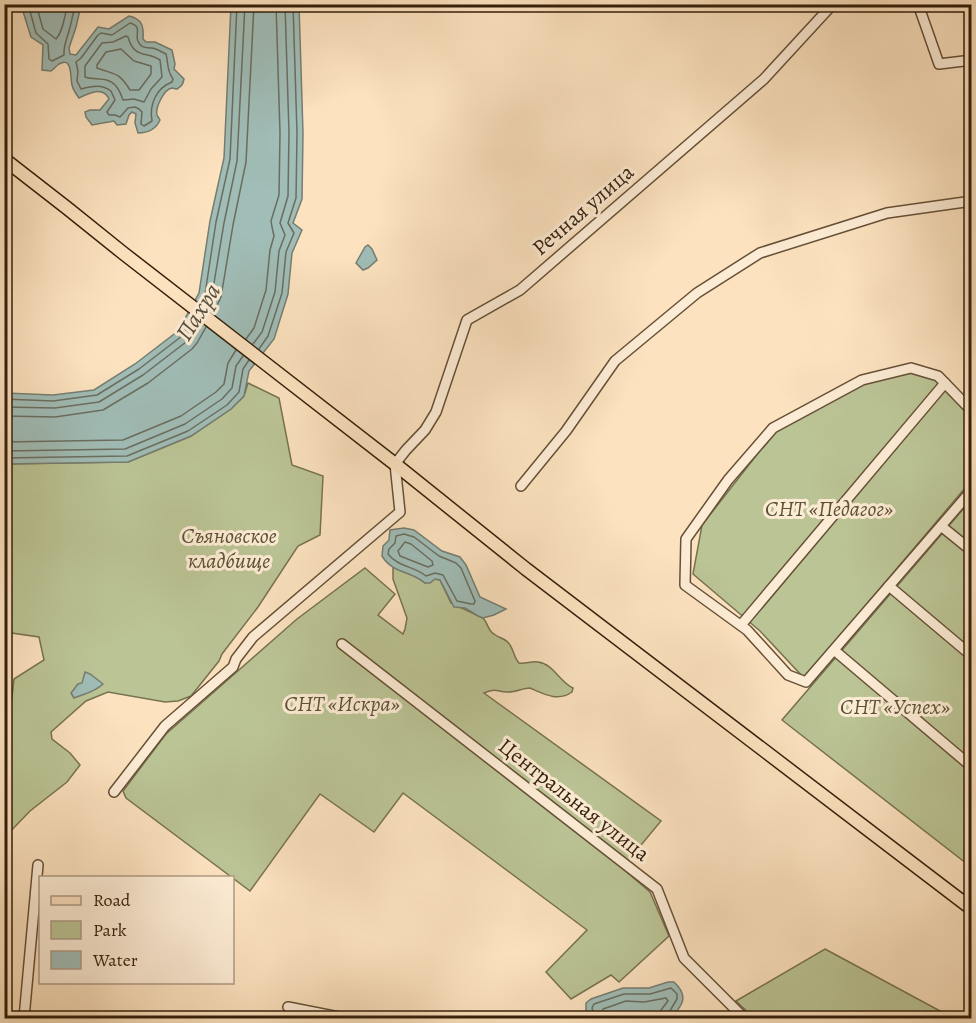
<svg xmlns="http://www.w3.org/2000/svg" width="976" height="1023" font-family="Alegreya,serif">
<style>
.green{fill:#bbc495;stroke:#787250;stroke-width:1.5}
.water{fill:#a0bdb7;stroke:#757e72;stroke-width:1.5}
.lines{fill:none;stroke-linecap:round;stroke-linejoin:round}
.shore{stroke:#6a6e60;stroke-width:1.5}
.minor-casing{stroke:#665037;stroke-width:12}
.major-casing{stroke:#341f0a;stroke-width:15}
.minor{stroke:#fdecd5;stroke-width:9}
.major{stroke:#fce2bf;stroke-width:12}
.labels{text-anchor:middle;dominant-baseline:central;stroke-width:6;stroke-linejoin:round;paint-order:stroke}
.street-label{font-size:22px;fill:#341f0a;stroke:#fdecd5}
.park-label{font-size:22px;font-style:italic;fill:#5c5134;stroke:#fdecd5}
.water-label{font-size:24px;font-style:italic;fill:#544e3e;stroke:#fdecd5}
</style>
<rect width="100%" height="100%" fill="#fce2bf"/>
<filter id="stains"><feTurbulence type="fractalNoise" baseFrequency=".00333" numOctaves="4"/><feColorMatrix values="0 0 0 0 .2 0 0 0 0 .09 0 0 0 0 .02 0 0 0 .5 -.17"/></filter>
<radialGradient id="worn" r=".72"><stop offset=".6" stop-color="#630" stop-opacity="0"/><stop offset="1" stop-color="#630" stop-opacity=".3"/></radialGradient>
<g class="green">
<path d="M909 371 936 380 971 416V481L804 678 760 631 693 574 702 525 776 430 861 384Z"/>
<path d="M248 383 279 398 292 465 323 476 320 535 298 546 258 607 222 654 219 661 191 696 178 701 165 702 108 692 86 701 51 732 52 739 70 753 80 765 67 782 30 811 5 837V724L10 715 14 679 44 660 39 637 5 632V464L128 462 191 436 231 409 244 396Z"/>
<path d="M971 500V867L782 720Z"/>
<path d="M393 567 417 577 425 583 435 579 440 580 451 603 483 618C488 623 488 631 494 634 500 639 506 638 510 645 514 651 514 658 519 663 525 664 532 661 538 662 554 664 559 682 573 688L572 692C558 702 544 694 530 688 523 688 516 692 509 692 497 693 499 687 484 693L661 821 622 868 650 892 669 936 619 982 611 975 571 999 546 972 587 930 403 793 374 832 320 794 250 891 126 798 123 791 166 734 297 619 365 568 395 594 378 615 403 634 405 629 407 618 393 579Z"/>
<path d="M825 949 953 1018H754L736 1001Z"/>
</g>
<g class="water">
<path d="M21 5H103L96 11 86 8 80 10 76 27 69 48 70 54 76 55 98 27 109 29 129 16C142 19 144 26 143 39L146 42H155L172 50 175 64 174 69 184 79C183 84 182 86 177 89 175 89 174 88 172 88 164 89 155 108 157 115 158 117 159 118 160 120 156 129 148 133 138 133L135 123 136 114 132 112 129 115 126 124 117 125 114 121 92 125 86 117 85 112 90 110H100L109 99C103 86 89 93 79 98 76 94 73 90 72 85 70 78 73 56 59 64 56 66 54 69 51 71L42 70 43 45 31 37Z"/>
<path d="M231 5H299L303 133 302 199 293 223 302 230 292 253 288 294 274 339 249 371 244 396 231 409 191 436 128 462 5 464V393L53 395 94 390 135 364 178 331 199 293 210 221 224 158Z"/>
<path d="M368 245 372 249 377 260 368 268 363 270 356 263 365 247Z"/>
<path d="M404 528 414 530 442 551 460 557 466 565 480 597 506 609 494 615 483 618 478 616 465 608 454 607 440 580 435 579 430 583H425C410 570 393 574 382 556L383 546 389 540 390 530Z"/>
<path d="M85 672 90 674 103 684C95 692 84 694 74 698L71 693 78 684 82 683Z"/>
<path d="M668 982H674C689 996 683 1005 671 1018H591L586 1010V1003L591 999 623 988H649Z"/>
</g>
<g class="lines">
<g class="shore">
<path d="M28 4 36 33 48 44 49 59 52 61 64 55C63 45 68 37 70 27 73 18 72 11 78 4"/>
<path d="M36 4 43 29 56 39C64 30 64 16 68 4"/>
<path d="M130 23C144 27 133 35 139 43 143 49 146 47 152 48 157 49 162 52 166 54 169 65 166 69 173 79L172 82C156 88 149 105 152 121L144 126 141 124 142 112 139 109 135 107 128 108 120 117 115 115H109L107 112 115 100 111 91C102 84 92 86 81 89L77 81 78 71 76 62 81 58 98 35 101 33 112 35Z"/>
<path d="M126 36 128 37C134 59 146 51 160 60L162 77 151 89 144 102 134 99 123 100C119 88 114 79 99 79 93 78 90 79 85 77V66L102 43 113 42Z"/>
<path d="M121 49 134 61 151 66V74L139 90H130C118 71 115 75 97 68V65L106 52Z"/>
<path d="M200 303 205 294 216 222 230 159 237 4"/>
<path d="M206 308 212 295 224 223 237 161 245 4"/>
<path d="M213 314 221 297 233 225 246 162 254 4"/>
<path d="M246 339 254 328 266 290 270 250 274 236 272 227 271 221 279 195 280 133 276 4"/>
<path d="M253 344 262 332 275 292 279 251 285 235 280 223 288 196 289 133 285 4"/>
<path d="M259 349 268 336 282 293 286 252 294 233 288 223 296 198 297 133 293 4"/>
<path d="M4 399 53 401 97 395 139 369 182 336 193 317"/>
<path d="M4 407 55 408 99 402 143 375 186 342 199 321"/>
<path d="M4 416 55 417 103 410 148 383 192 349 197 343 206 327"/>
<path d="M4 442 123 440 181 416 216 392 224 384 228 363 236 350"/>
<path d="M4 451 125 449 185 424 222 399 232 388 236 366 243 356"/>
<path d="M4 458 127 456 188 431 227 405 239 392 243 369 249 360"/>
<path d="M404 534 414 537 439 556 456 563 461 568 475 601 474 604H471L457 601 443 575 435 573 426 576C414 566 398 567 388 554L389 549 395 543 396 536Z"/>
<path d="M405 542 411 544 432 561 433 565 428 567 400 556 398 551Z"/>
<path d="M595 1018 592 1008 594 1004 624 994H650L671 988 677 994V999L668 1014 667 1018"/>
<path d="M603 1018 602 1012 603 1009 626 1001 644 1002 666 998 668 1001 661 1010 660 1018"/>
</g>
<defs>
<g id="minor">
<path d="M918 4 939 64 972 60"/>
<path d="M972 411 938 376 911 368 862 380 773 428 728 480 686 539 685 585 747 630 788 675 806 682 972 490"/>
<path d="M521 486 566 431 615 361 697 293 760 253 887 213 972 201"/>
<path d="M941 526 972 551"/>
<path d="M889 586 972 656"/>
<path d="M741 625 945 383"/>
<path d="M342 644 657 889 684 958 744 1018"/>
<path d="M834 650 972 767"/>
<path d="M114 792 165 726 233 667 236 659 253 637 400 512 395 464 406 450 425 430 436 412 467 320 520 290 764 79 833 4"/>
<path d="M288 1007 344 1018"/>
<path d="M24 1018 38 865"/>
</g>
<path id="major" d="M4 159 67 208 123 253 395 464 526 569 972 909"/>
</defs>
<use href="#minor" class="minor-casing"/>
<use href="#major" class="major-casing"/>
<use href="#minor" class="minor"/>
<use href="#major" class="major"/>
</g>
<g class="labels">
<g class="street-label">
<text transform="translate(583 210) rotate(-41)">Речная улица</text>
<text transform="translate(574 800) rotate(38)">Центральная улица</text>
</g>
<g class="park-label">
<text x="829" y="509">СНТ «Педагог»</text>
<text x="229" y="536">Съяновское<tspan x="229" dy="25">кладбище</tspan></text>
<text x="342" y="704">СНТ «Искра»</text>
<text x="895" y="707">СНТ «Успех»</text>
</g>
<g class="water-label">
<text transform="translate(198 312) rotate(-58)">Пахра</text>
</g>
</g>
<rect width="976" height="1023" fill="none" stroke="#fce2bf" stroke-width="24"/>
<rect x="6" y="6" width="964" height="1011" fill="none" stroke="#341f0a" stroke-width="3"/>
<rect x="12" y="12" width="952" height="999" fill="none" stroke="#341f0a" stroke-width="1.5"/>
<rect x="39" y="876" width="195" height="108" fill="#fdecd5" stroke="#ad9a84" stroke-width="1.5"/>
<rect x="51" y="896" width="30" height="9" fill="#fce2bf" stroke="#ad9a84" stroke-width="1.5"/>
<text x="93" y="906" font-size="18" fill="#341f0a">Road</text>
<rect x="51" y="921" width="30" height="18" fill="#bbc495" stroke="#ad9a84" stroke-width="1.5"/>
<text x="93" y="936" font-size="18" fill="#341f0a">Park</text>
<rect x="51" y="951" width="30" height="18" fill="#a0bdb7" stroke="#ad9a84" stroke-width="1.5"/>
<text x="93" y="966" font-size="18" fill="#341f0a">Water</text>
<rect width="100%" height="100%" filter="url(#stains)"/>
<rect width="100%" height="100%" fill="url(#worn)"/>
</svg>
